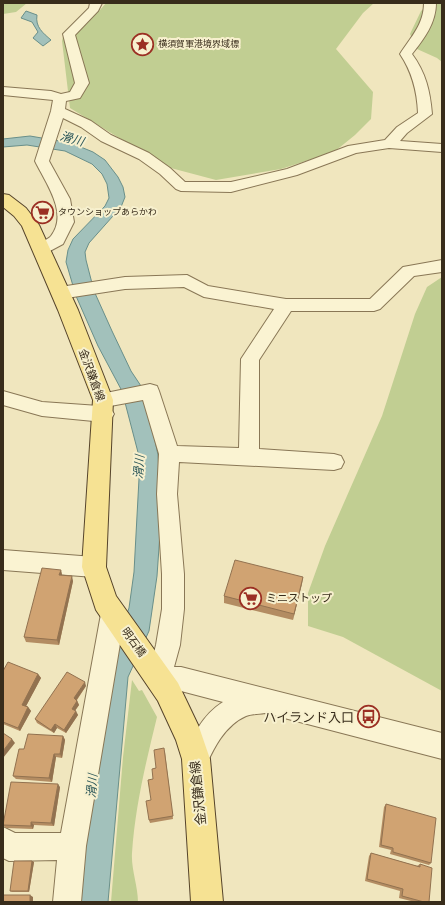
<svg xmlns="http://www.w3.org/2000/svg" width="445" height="905" font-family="'Times New Roman','Noto Sans JP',serif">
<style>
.green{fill:#c1ce92}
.water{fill:#a2c1bb;stroke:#698f8a}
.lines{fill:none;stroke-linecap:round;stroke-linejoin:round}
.minor-casing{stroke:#897756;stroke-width:2}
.major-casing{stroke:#56442b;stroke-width:2}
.minor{fill:#faf3d2;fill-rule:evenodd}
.major{fill:#f6e293;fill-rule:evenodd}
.wall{fill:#b38c62}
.shaded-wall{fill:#927250}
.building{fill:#d0a372;stroke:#927250}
.labels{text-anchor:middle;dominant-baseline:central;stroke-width:4;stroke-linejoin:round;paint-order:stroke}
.far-poi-label{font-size:9px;fill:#382c1b;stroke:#f7f0ce;text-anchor:start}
.street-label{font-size:11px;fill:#382c1b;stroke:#f7f0ce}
.poi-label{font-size:11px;fill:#382c1b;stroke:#f7f0ce;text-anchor:start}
.water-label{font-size:12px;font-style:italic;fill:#2a5658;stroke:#f7f0ce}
.near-poi-label{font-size:13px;fill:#382c1b;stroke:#f7f0ce;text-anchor:end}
.near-street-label{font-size:13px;fill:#382c1b;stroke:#f7f0ce}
</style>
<rect width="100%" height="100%" fill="#f0e6be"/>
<g class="green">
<path d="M3 3H27L16 12 3 14Z"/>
<path d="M106 3H374L363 13 336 49 373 92 371 119 355 135 334 152 281 169 216 180 167 167 70 108 62 41 64 32 100 10Z"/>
<path d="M432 3H442V62L437 58 417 49 410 34 421 11Z"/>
<path d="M442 277V691L343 637 308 626V593L325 546 382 416 415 314 427 287Z"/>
<path d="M132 680 139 691 142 690 157 717C146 762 135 807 132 853 131 869 138 886 138 902H111L123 757Z"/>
</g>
<g class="water">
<path d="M26 11 37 15C35 27 43 33 51 40L43 46 33 38 38 32 32 22 21 18Z"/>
<path d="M30 136 71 143 93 152 105 160 118 177 123 187 125 197 121 207 89 243 85 252 86 260 94 291 112 331 131 371 143 389 146 398 158 455 160 487V533L157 576 149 631 128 677 108 902H79L104 692 112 654 129 608 134 572 140 460 122 391 98 346 76 296 66 262 68 250 73 239 105 206 109 198 107 184 102 174 92 164 65 151 27 145 3 147V139Z"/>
</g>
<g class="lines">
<defs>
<g id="minor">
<path d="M90 3H102L98 11 75 35 89 83 80 98 66 101 65 109 91 121 111 135 149 153 170 168 185 182H231L287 169 348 146 385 140 397 127 418 113C417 90 412 72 400 54 411 37 424 24 424 3H436C436 23 424 39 412 54 426 73 430 91 432 114L407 133 400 141 442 144V152L389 148 356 153 297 175 231 192 181 191 176 189 160 174 139 159 101 141 81 127 63 118 49 161 70 199 74 222 63 244 48 252 42 253 36 252 34 248C38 241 47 241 51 236 69 213 45 182 35 161L51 111 53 100 3 95V87L51 91 61 94 70 92 75 83 63 34 89 8Z"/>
<path d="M442 260V272L414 276 380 309 374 311H291L259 360V449L334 454 341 456 344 462 341 468 334 470 179 462 177 494 184 574V609L180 645 174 667H181L442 733V759L265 713C259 714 252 714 246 716 225 725 213 749 205 768L196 772 187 768 183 759C192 737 202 715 223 702L181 691H159L150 687 147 679 156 645 162 609V574L157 494 159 454 143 400 105 407 111 409 114 414 111 419 104 422 42 416 3 405V391L42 402 99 406 96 405 93 400 96 395 150 384 157 386 159 391 177 446 239 448 241 359 274 309 204 297 184 287 125 289 60 299 54 297 51 293 54 289 60 287 125 277 187 275 208 286 286 299H370L403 267Z"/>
<path d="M3 550 94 557 102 560 105 567 102 574 94 577 3 570Z"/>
<path d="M113 603 121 606 125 614 86 846 81 902H53L57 860 9 861 3 858V827L15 833H61L101 614 105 606Z"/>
</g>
<path id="major" d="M3 194 9 195 26 208 39 225 78 310 113 400 106 567 116 596 178 683 199 727 210 759 223 902H191L182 759 176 740 158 701 96 610 82 567 93 400 58 310 22 226 14 216 3 207Z"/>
</defs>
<use href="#minor" class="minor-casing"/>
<use href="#major" class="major-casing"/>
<use href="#minor" class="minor"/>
<use href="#major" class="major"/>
</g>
<g class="wall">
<path d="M61 570 62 576 73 581 59 645 26 642 24 637Z"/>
<path d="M303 577 293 620 224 603V596Z"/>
<path d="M3 671 38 674 41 678 26 706 28 707 31 711 20 731 3 724Z"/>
<path d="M86 686 77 700 79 705 75 711 78 715 66 733 57 728 54 733 37 723 35 719Z"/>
<path d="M63 736 65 740 62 758 56 757 52 782 16 779 13 776 24 749Z"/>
<path d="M165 752 173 819 150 823 149 820 153 779 156 768Z"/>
<path d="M60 787 54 826 34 825 33 829 6 828 3 825Z"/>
<path d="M386 804 431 863 429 865 390 854 391 850 379 847 384 807Z"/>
<path d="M371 853 417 866 420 864 429 902H415L399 898 400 891 365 881 369 856Z"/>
<path d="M32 861 34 862 29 892H12L10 891Z"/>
</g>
<g class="shaded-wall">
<path d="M61 570 62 575 61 580 59 575Z"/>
<path d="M72 576 73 581 59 645 57 640Z"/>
<path d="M303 577 302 584 293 620 294 614Z"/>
<path d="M38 674 41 678 25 708 22 705Z"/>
<path d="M85 682 86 686 75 702 74 698Z"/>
<path d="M77 701 79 705 73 713 72 709Z"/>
<path d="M28 707 31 711 20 731 18 728Z"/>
<path d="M76 711 78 715 66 733 64 730Z"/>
<path d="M55 724 57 728 54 733 51 730Z"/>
<path d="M63 736 65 740 62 758 60 754Z"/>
<path d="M12 739 15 743 3 758V751Z"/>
<path d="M54 754 56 757 52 782 49 778Z"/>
<path d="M58 784 60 787 54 826 51 823Z"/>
<path d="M31 822 34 825 33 829 31 826Z"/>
<path d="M32 861 34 862 29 892 28 891Z"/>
<path d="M30 895 33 897V902H30Z"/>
</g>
<g class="building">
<path d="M235 560 303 577 294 614 224 596Z"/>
<path d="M42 568 61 570 59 575 72 576 57 640 24 637Z"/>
<path d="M8 662 38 674 22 705 28 707 18 728 3 722V671Z"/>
<path d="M67 672 85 682 74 698 77 701 72 709 76 711 64 730 55 724 51 730 35 719Z"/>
<path d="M3 733 12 739 3 751Z"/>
<path d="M28 734 63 736 60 754H54L49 778 13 776 19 749H24Z"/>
<path d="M164 748 173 816 149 820 146 801 151 800 148 780 153 779 152 769 156 768 154 750Z"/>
<path d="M11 782 58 784 51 823 31 822V826L3 825Z"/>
<path d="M386 804 436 818 431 863 393 852V848L381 845Z"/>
<path d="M371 853 420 867V864L432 868 429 902H424L402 896 403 889 367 879Z"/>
<path d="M14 861H32L28 891H10Z"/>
<rect x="3" y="895" width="27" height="7"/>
</g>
<defs>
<symbol id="sight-ring" viewBox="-11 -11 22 22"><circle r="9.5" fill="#f7f0ce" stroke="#9b2f23" stroke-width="1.5"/><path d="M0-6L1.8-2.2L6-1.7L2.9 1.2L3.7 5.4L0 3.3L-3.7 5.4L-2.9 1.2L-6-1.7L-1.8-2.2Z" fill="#9b2f23"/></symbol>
<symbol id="supermarket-ring" viewBox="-11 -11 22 22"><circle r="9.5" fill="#f7f0ce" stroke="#9b2f23" stroke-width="1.5"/><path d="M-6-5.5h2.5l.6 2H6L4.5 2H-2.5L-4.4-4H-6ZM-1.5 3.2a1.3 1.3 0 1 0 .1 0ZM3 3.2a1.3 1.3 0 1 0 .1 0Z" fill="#9b2f23"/></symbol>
<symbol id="bus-ring" viewBox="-11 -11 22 22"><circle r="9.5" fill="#f7f0ce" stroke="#9b2f23" stroke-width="1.5"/><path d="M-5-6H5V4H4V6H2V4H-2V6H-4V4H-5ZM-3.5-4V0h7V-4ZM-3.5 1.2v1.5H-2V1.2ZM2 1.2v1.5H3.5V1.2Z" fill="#9b2f23"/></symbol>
</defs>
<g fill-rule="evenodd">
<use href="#sight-ring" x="130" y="32" width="25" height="25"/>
<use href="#supermarket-ring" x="30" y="200" width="25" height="25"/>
<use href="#supermarket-ring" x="238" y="586" width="25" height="25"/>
<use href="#bus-ring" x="356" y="704" width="25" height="25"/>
</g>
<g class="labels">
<g class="far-poi-label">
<text x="158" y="44">横須賀軍港境界域標</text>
<text x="58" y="212">タウンショップあらかわ</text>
</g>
<g class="street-label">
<text transform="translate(92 375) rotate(70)">金沢鎌倉線</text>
<text transform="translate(134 642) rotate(54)">明石橋</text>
</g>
<g class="poi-label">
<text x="266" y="598">ミニストップ</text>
</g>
<g class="water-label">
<text transform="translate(72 139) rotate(16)">滑川</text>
<text transform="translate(139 467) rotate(-85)">滑川</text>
<text transform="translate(92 786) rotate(-85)">滑川</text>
</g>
<g class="near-poi-label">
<text x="354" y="717">ハイランド入口</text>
</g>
<g class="near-street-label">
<text transform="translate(198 793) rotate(-96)">金沢鎌倉線</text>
</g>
</g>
<rect width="445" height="905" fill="none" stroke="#382c1b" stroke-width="8"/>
</svg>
